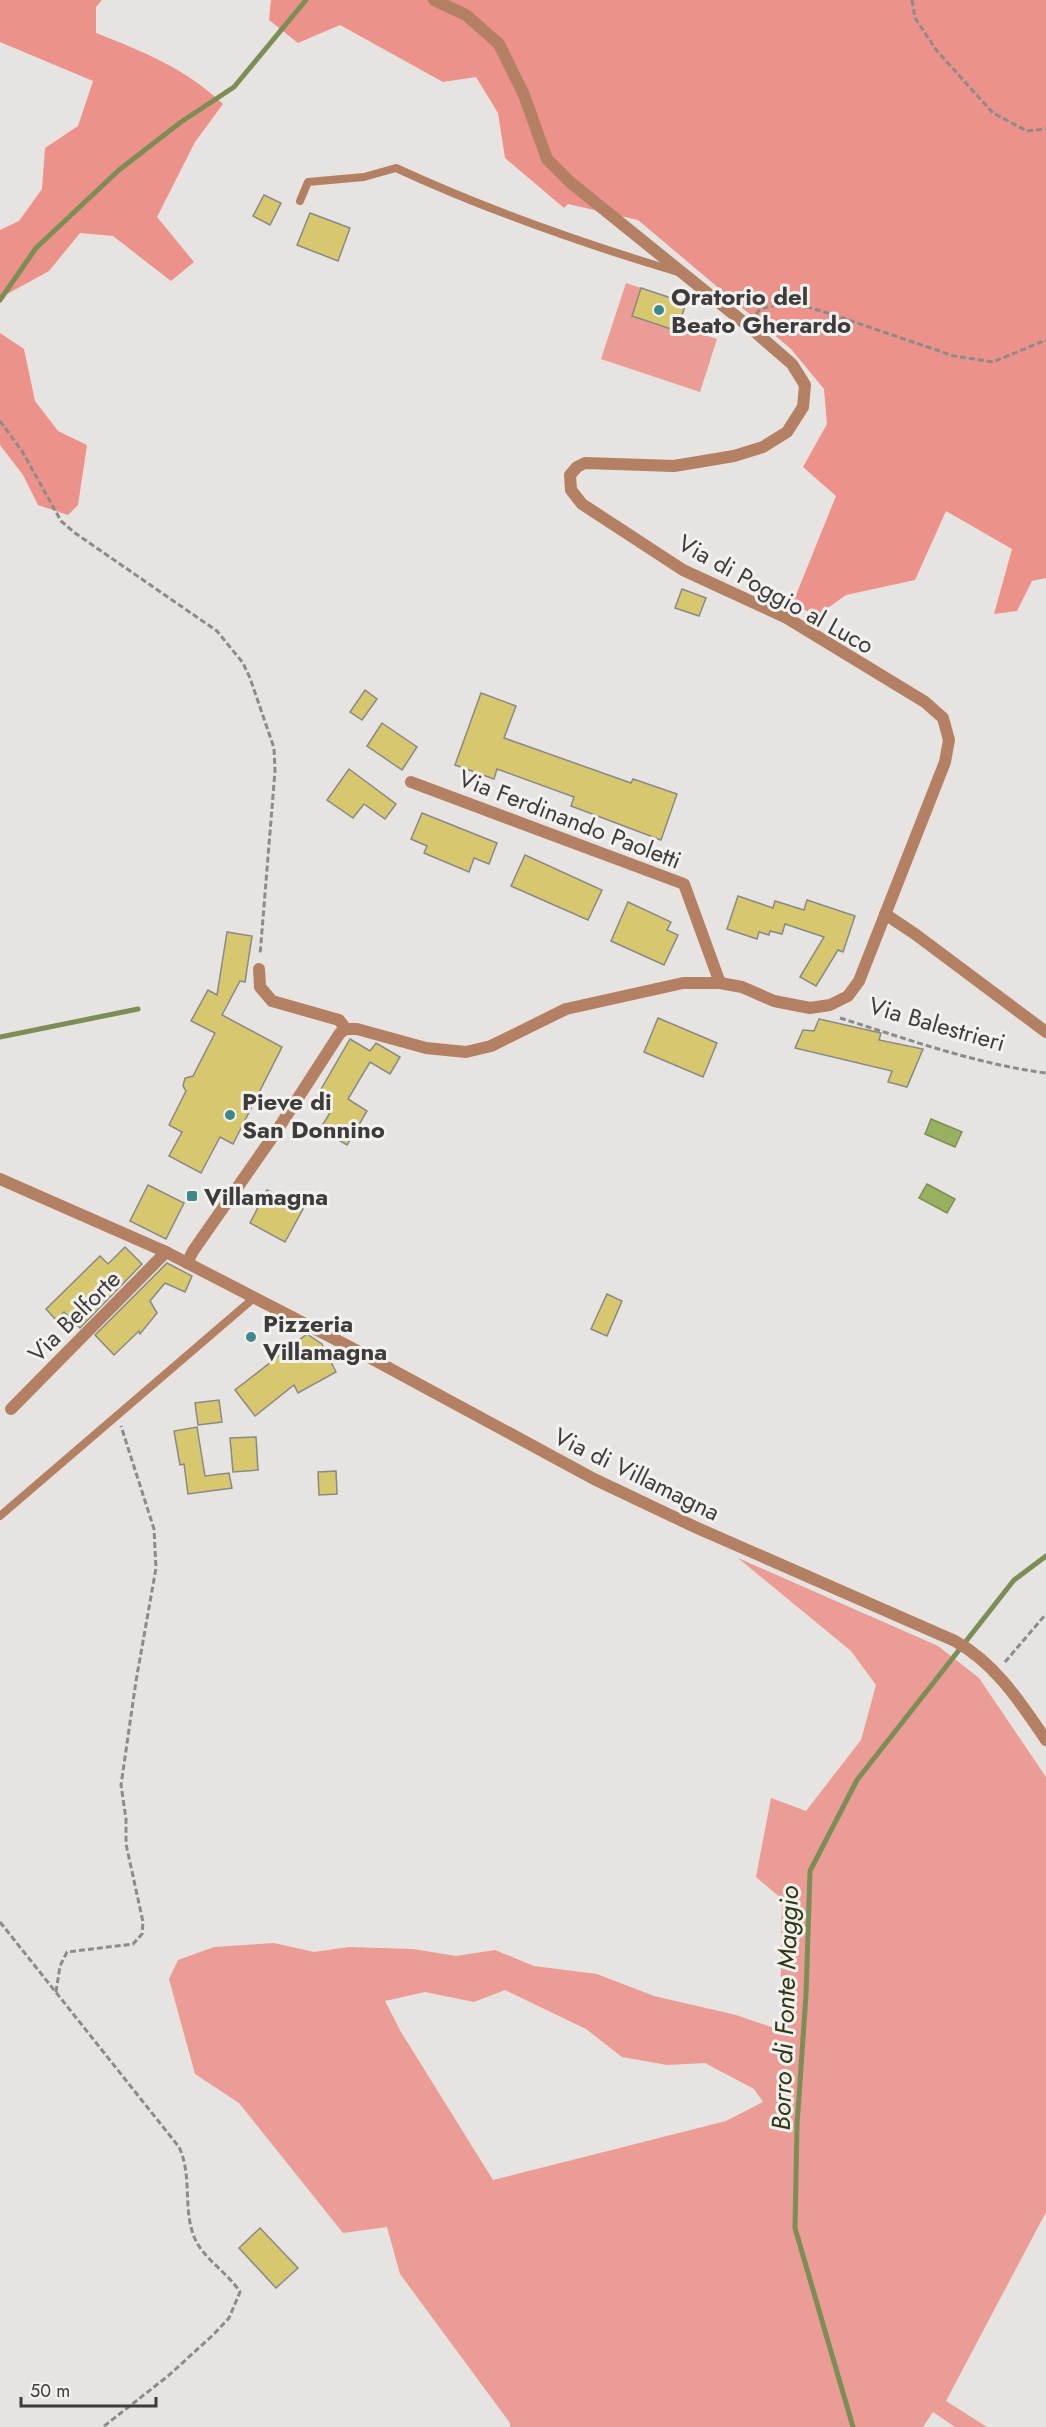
<svg xmlns="http://www.w3.org/2000/svg" width="1046" height="2427" font-family="Jost,sans-serif">
<style>
.green{fill:#eb9c95;fill-rule:evenodd}
.forest{fill:#ec928a}
.water{fill:#97b160;stroke:#7c8e55;stroke-width:1.5}
.lines{fill:none;stroke-linecap:round;stroke-linejoin:round}
.stream{stroke:#7c8e55;stroke-width:5}
.building{fill:#d7c76f;stroke:#898986;stroke-width:1.5}
.path{stroke:#8d8b89;stroke-width:3;stroke-dasharray:6 3;stroke-linecap:butt}
.service{stroke:#b48063;stroke-width:8}
.minor{stroke:#b48063;stroke-width:12}
.tertiary{stroke:#b48063;stroke-width:12}
.poi-dot{fill:#3f8889;stroke:#f3f1ee;stroke-width:2}
.labels{text-anchor:middle;dominant-baseline:central;stroke-width:6;stroke-linejoin:round;paint-order:stroke}
.poi-label{font-size:24px;font-weight:bold;fill:#3d3c3b;stroke:#f3f1ee;text-anchor:start}
.street-label{font-size:24px;fill:#3d3c3b;stroke:#f3f1ee}
.water-label{font-size:26px;font-style:italic;fill:#2d3714;stroke:#f3f1ee}
</style>
<rect width="100%" height="100%" fill="#e6e3e1"/>
<g class="green">
<path d="M626 283 641 288 633 317 676 331 678 326 717 339 700 392 601 359Z"/>
<path d="M738 1558 938 1646 979 1678 1046 1777V2212L946 2401 987 2427H955L933 2412 923 2427H510V2423L400 2274 387 2227 343 2233 239 2103 195 2074 169 1979 178 1960 214 1947 274 1943 314 1952 349 1947 413 1949 456 1956 495 1950 534 1966 597 1974 654 1996 736 2015 780 2030 782 1899 756 1877 771 1798 806 1811 861 1740 876 1685 851 1651ZM505 1990 586 2029 622 2057 667 2065 705 2063 754 2089 763 2102 726 2121 493 2180 401 2032 385 2001 425 1992 474 2002Z"/>
</g>
<g class="forest">
<path d="M0 0H102L96 7V33C144 52 185 68 223 104L195 142 157 217 194 262 171 281 113 236 80 233 49 271 0 298V230L19 221 42 189 45 148 78 126 93 81 0 42Z"/>
<path d="M271 0H1046V578L1032 581 1017 611 994 614 1012 549 946 511 915 580 846 595 818 615 792 605 836 496 803 467 827 424 824 389 791 349 638 220 568 204 564 208 505 158 498 113 476 77 443 82 340 25 298 43 269 20Z"/>
<path d="M0 333 24 349 35 401 58 431 87 445 78 505 68 515 38 505 23 475 0 445Z"/>
</g>
<g class="water">
<path d="M931 1119 962 1132 955 1147 925 1134Z"/>
<path d="M927 1184 955 1199 947 1213 919 1198Z"/>
</g>
<g class="lines">
<g class="stream">
<path d="M0 300 36 248 119 170 181 122 234 87 306 0"/>
<path d="M0 1037 138 1009"/>
<path d="M853 2427 795 2228 797 2125 806 1995 810 1871 857 1780 1014 1580 1046 1556"/>
</g>
</g>
<g class="building">
<path d="M264 195 281 203 270 225 253 216Z"/>
<path d="M310 213 350 228 338 261 297 245Z"/>
<path d="M641 288 686 303 677 331 632 316Z"/>
<path d="M682 589 706 598 699 616 675 608Z"/>
<path d="M365 690 377 699 362 720 350 712Z"/>
<path d="M481 693 516 706 504 738 631 783 633 779 677 794 661 840 571 806 574 797 497 769 494 779 455 765Z"/>
<path d="M382 723 417 747 402 770 367 746Z"/>
<path d="M349 769 396 804 385 819 364 804 353 818 327 800Z"/>
<path d="M422 813 497 843 489 864 474 858 469 872 424 853 427 846 411 839Z"/>
<path d="M525 855 602 890 588 920 511 886Z"/>
<path d="M738 896 773 908 775 901 804 910 807 900 855 916 843 952 838 950 816 986 800 977 824 937 785 924 782 934 770 931 769 935 759 932 757 939 727 929Z"/>
<path d="M628 902 671 922 667 930 678 935 664 965 611 941Z"/>
<path d="M227 932 252 936 245 982 240 981 222 1015 282 1047 233 1144 220 1137 201 1173 169 1156 182 1132 169 1125 186 1091 183 1086 185 1078 193 1076 215 1033 191 1021 208 990 217 995Z"/>
<path d="M658 1018 717 1043 703 1077 644 1052Z"/>
<path d="M819 1019 881 1033 879 1040 923 1049 907 1087 888 1082 892 1071 795 1048 803 1030 814 1031Z"/>
<path d="M350 1039 370 1051 376 1043 400 1057 390 1074 370 1062 348 1099 367 1111 347 1145 320 1129 333 1108 316 1098Z"/>
<path d="M148 1185 184 1203 166 1239 130 1221Z"/>
<path d="M267 1190 303 1209 285 1242 250 1223Z"/>
<path d="M125 1247 142 1264 80 1328 64 1312 56 1320 46 1309 100 1256 108 1264Z"/>
<path d="M167 1263 192 1276 185 1292 165 1283 150 1301 157 1313 140 1334 139 1331 114 1355 95 1335Z"/>
<path d="M607 1294 622 1301 607 1336 591 1329Z"/>
<path d="M307 1334 322 1344 336 1372 298 1393 294 1385 255 1416 235 1390Z"/>
<path d="M219 1400 222 1422 198 1425 195 1403Z"/>
<path d="M197 1427 205 1476 229 1473 232 1488 188 1494 184 1464 180 1465 174 1431Z"/>
<path d="M256 1437 258 1470 233 1472 230 1438Z"/>
<path d="M336 1471 337 1494 319 1495 318 1472Z"/>
<path d="M260 2228 298 2268 276 2288 239 2248Z"/>
</g>
<g class="lines">
<g class="path">
<path d="M912 0 915 18 937 51 993 113 1027 131 1046 129"/>
<path d="M756 314 760 309 790 302 831 314 954 356 993 362 1046 340"/>
<path d="M0 421 22 451 61 521 75 533 217 631 243 663 250 678 274 748 275 771 260 955"/>
<path d="M840 1018C907 1039 976 1064 1046 1073"/>
<path d="M1005 1662 1046 1614"/>
<path d="M0 1922 179 2147C193 2177 182 2209 195 2239 204 2259 228 2273 240 2292L229 2318 213 2335 168 2376 103 2427"/>
<path d="M56 1992 60 1966 67 1952 133 1944 142 1934 143 1922 126 1844V1819L121 1785 136 1681 156 1568 154 1529 121 1426"/>
</g>
<g class="service">
<path d="M300 201 308 182 364 177 396 168C487 210 581 243 678 272"/>
<path d="M0 1516 255 1297"/>
</g>
<g class="minor">
<path d="M411 782 684 884 720 983"/>
<path d="M885 914 915 934 1046 1032"/>
<path d="M259 969 260 987 272 1001 339 1020 346 1029"/>
<path d="M346 1029H357L426 1048 466 1052 491 1046 566 1009 683 983H720L742 987 774 1001 810 1008 830 1005 848 996 859 981 945 762 949 740 943 718 925 702 787 618 683 570 582 504 571 490 570 475 577 467 585 463 674 466 734 456 763 447 787 432 803 407 805 385 792 364 747 325 570 182 547 159 524 95 499 44 466 15 434 0"/>
<path d="M187 1263 193 1251 276 1132 340 1033 346 1029"/>
<path d="M11 1409 166 1252"/>
</g>
<path class="tertiary" d="M0 1179 166 1252 352 1348 594 1479 695 1527 955 1641C996 1664 1020 1702 1046 1740"/>
</g>
<g class="poi-dot">
<circle cx="659" cy="310" r="6"/>
<circle cx="230" cy="1115" r="6"/>
<rect x="186" y="1190" width="12" height="12" rx="3"/>
<circle cx="251" cy="1337" r="6"/>
</g>
<g class="labels">
<g class="poi-label">
<text x="671" y="296">Oratorio del<tspan x="671" dy="28">Beato Gherardo</tspan></text>
<text x="242" y="1101">Pieve di<tspan x="242" dy="28">San Donnino</tspan></text>
<text x="204" y="1196">Villamagna</text>
<text x="263" y="1323">Pizzeria<tspan x="263" dy="28">Villamagna</tspan></text>
</g>
<g class="street-label">
<text transform="translate(776 594) rotate(29)">Via di Poggio al Luco</text>
<text transform="translate(570 819) rotate(21)">Via Ferdinando Paoletti</text>
<text transform="translate(937 1024) rotate(16)">Via Balestrieri</text>
<text transform="translate(74 1316) rotate(-45)">Via Belforte</text>
<text transform="translate(637 1474) rotate(26)">Via di Villamagna</text>
</g>
<g class="water-label">
<text transform="translate(785 2008) rotate(-88)">Borro di Fonte Maggio</text>
</g>
</g>
<path d="M21 2397v9h135v-9" fill="none" stroke="#3d3c3b" stroke-width="3"/>
<text x="30" y="2397" font-size="18" fill="#3d3c3b" stroke="#f3f1ee" stroke-width="4.5" paint-order="stroke">50 m</text>
</svg>
